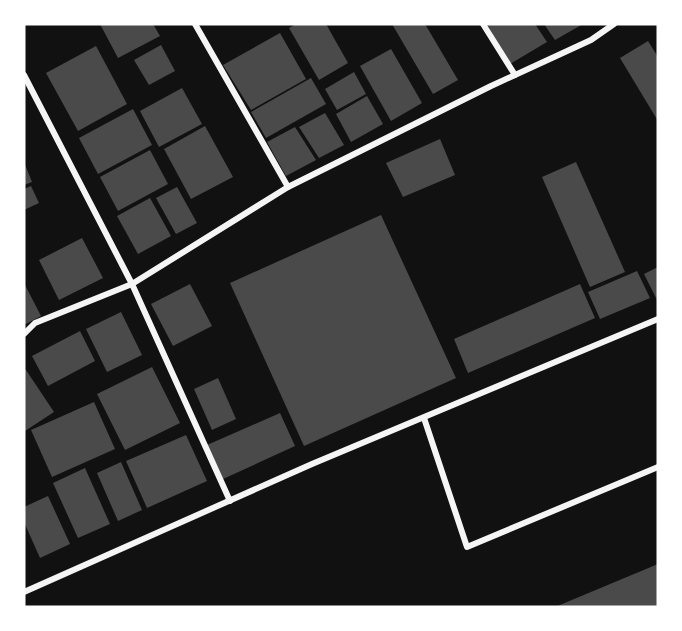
<svg xmlns="http://www.w3.org/2000/svg" width="682" height="631" font-family="'Source Serif 4',serif">
<style>
.building{fill:#4a4a4a}
.lines{fill:none;stroke-linecap:round;stroke-linejoin:round}
.minor{stroke:#f5f5f5;stroke-width:6}
</style>
<rect width="100%" height="100%" fill="#111"/>
<g class="building">
<path d="M100 24H153L160 36 118 58Z"/>
<path d="M296 24H326L348 63 319 80 289 28Z"/>
<path d="M392 24H425L458 80 433 94Z"/>
<path d="M487 24H535L547 42 510 64Z"/>
<path d="M544 24H583L555 40Z"/>
<path d="M280 33 306 79 251 110 223 65Z"/>
<path d="M648 41 658 57V121L620 58Z"/>
<path d="M161 45 175 71 149 85 134 60Z"/>
<path d="M96 46 127 104 78 131 46 73Z"/>
<path d="M391 49 422 103 391 121 360 66Z"/>
<path d="M354 72 366 94 337 110 325 89Z"/>
<path d="M311 78 326 104 266 138 251 112Z"/>
<path d="M182 88 202 124 159 147 140 111Z"/>
<path d="M367 96 383 124 351 142 336 114Z"/>
<path d="M133 109 152 145 98 174 79 138Z"/>
<path d="M325 113 344 145 319 158 299 127Z"/>
<path d="M205 126 233 177 191 199 164 149Z"/>
<path d="M295 127 316 160 286 176 267 142Z"/>
<path d="M440 139 455 175 403 197 386 163Z"/>
<path d="M150 150 168 184 118 211 100 177Z"/>
<path d="M24 162 32 182 24 185Z"/>
<path d="M576 162 625 272 590 287 542 177Z"/>
<path d="M31 186 39 203 24 210V189Z"/>
<path d="M177 187 197 223 176 234 156 198Z"/>
<path d="M150 198 171 236 138 254 117 216Z"/>
<path d="M381 215 456 378 304 446 230 283Z"/>
<path d="M82 238 103 278 59 300 39 260Z"/>
<path d="M658 267V302L644 274Z"/>
<path d="M637 271 650 298 600 319 588 292Z"/>
<path d="M24 283 41 316 24 325Z"/>
<path d="M190 284 212 326 173 346 151 304Z"/>
<path d="M580 284 595 318 468 373 454 339Z"/>
<path d="M121 312 142 355 107 372 86 329Z"/>
<path d="M80 331 95 361 48 386 32 356Z"/>
<path d="M24 367 54 412 25 431 24 429Z"/>
<path d="M152 367 180 423 125 450 97 394Z"/>
<path d="M218 378 236 419 212 430 194 389Z"/>
<path d="M94 402 115 449 52 477 31 430Z"/>
<path d="M280 413 295 446 223 479 207 445Z"/>
<path d="M186 435 207 481 147 508 126 461Z"/>
<path d="M121 462 142 510 118 521 97 473Z"/>
<path d="M85 468 110 524 78 538 53 483Z"/>
<path d="M48 496 70 544 40 558 24 522V507Z"/>
<path d="M658 564V607H555Z"/>
</g>
<g class="lines">
<g class="minor">
<path d="M195 24 288 187"/>
<path d="M483 24 515 75"/>
<path d="M24 75 132 284 230 501"/>
<path d="M24 334 35 323 132 284 288 187 491 86 591 40 614 24"/>
<path d="M424 418 467 547 658 467"/>
<path d="M24 592 312 464 658 319"/>
</g>
</g>
<rect width="682" height="631" fill="none" stroke="#ffffff" stroke-width="51"/>
</svg>
